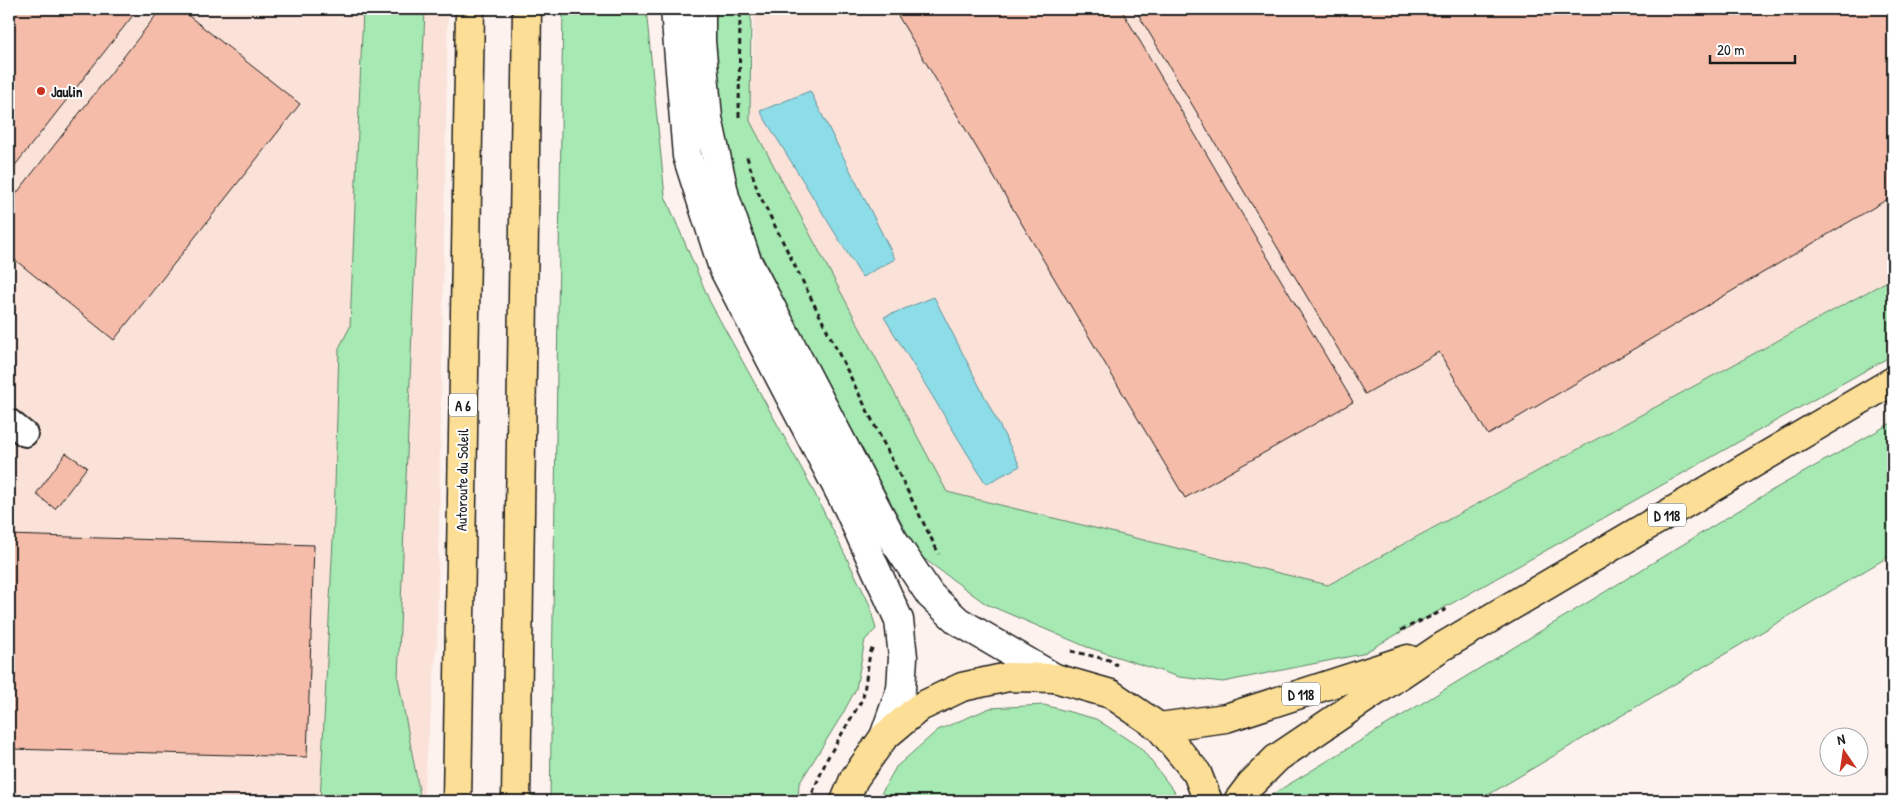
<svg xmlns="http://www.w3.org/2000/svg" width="1902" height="810" font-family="'Patrick Hand',sans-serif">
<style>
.built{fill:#fae2d9}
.green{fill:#a6e9b2;stroke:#618267}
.water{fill:#8ddde9;stroke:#609097}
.building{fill:#f4bca9;stroke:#1c1c1c}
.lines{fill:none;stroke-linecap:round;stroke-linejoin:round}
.street-casing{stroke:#1c1c1c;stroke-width:28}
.secondary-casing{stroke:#1c1c1c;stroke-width:31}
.primary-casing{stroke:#1c1c1c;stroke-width:31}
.highway-casing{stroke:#1c1c1c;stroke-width:31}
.path{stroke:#1c1c1c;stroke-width:3;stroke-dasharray:5 4;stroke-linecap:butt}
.street{stroke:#fff;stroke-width:24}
.secondary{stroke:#fff;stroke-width:28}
.primary{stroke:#fcde96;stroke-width:28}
.highway{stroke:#fcde96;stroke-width:28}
.poi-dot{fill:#c8321e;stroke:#fff;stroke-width:2}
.labels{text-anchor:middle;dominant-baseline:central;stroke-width:4;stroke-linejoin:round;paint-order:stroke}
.shield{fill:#fff;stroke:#606060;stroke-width:1}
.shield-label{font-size:14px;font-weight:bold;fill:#1c1c1c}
.poi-label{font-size:15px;font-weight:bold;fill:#1c1c1c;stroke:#fff;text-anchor:start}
.street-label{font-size:15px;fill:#1c1c1c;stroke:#fff}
</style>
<rect width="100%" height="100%" fill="#fdf2ee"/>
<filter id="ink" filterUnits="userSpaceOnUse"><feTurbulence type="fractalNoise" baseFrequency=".02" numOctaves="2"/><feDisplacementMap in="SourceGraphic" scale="10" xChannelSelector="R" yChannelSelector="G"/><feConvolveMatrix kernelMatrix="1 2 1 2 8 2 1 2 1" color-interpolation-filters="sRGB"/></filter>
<g filter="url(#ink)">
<g class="built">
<path d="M9 9H448L437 642 423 801H9Z"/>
<path d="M754 9H1893V278L1328 585 947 492 750 121Z"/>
</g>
<g class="green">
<path d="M363 9H425L398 678 421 801H320L334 519 339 348 350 327Z"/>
<path d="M563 9H646L665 196 710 302 809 482 869 603 876 629 865 640 856 689 842 715 799 784 798 801H550Z"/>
<path d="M716 9H751L750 121 947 492 1328 585 1893 278V355L1362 654 1223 682 1179 677 1087 647 986 604 919 555 790 314 747 224 724 138 715 46Z"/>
<path d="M1893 422V554L1478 801H1271L1273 794 1769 492Z"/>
<path d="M1044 705 1096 719 1141 748 1174 791 1178 801H877L896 767 938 730 990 708Z"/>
</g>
<g class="water">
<path d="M810 91 895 259 862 277 760 111Z"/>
<path d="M934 297 1020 466 986 484 884 317Z"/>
</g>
<g class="building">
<path d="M9 9H138L9 173Z"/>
<path d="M161 9H180L300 104 114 340 9 255V203Z"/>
<path d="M894 9H1121L1353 402 1185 498Z"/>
<path d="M1135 9H1893V196L1488 435 1439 352 1365 394Z"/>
<path d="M66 453 87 467 55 509 36 494Z"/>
<path d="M9 535 314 545 307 757 9 749Z"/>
</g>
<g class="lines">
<defs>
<path id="street" d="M9 421 25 434"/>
<g id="secondary">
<path d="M675 9 687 156 723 268 848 508 899 620 903 657 901 689 884 737"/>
<path d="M701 9V41L708 118 725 197 747 261 892 538 930 595 958 621 1055 678"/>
</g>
<g id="primary">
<path d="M1159 727 1226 718 1408 659"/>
<path d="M845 801 854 779 884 737 920 707 962 687 1008 677 1055 678 1111 694 1159 727 1197 773 1208 801"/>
<path d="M1238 801 1251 784 1277 758 1440 648 1893 381"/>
</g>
<g id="highway">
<path d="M457 801 470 9"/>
<path d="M516 801 527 9"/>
</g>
</defs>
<use href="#street" class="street-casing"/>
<use href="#secondary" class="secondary-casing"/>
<use href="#primary" class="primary-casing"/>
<use href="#highway" class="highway-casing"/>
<g class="path">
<path d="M739 117 740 9"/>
<path d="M747 157 758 192 939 554"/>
<path d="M1401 630 1447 609"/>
<path d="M1071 651 1109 660 1117 665"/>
<path d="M735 801 747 797 784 801"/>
<path d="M809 801 827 759 863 698 870 653 873 647"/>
</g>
<use href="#street" class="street"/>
<use href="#secondary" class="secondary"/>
<use href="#primary" class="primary"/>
<use href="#highway" class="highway"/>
</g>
</g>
<circle class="poi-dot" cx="41" cy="91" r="5"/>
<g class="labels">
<g class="shield">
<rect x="449" y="393.5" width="28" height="23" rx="4"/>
<rect x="1648" y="503.5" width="38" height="23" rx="4"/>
<rect x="1282" y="682.5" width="38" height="23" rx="4"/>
</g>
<g class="shield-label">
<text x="463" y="405">A 6</text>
<text x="1667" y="515">D 118</text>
<text x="1301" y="694">D 118</text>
</g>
<g class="poi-label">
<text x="51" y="91">Jaulin</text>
</g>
<g class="street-label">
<text transform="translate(462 480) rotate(-89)">Autoroute du Soleil</text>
</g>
</g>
<rect width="1902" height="810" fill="none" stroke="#fff" stroke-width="30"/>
<rect x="15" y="15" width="1872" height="780" fill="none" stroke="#1c1c1c" stroke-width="2" filter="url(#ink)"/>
<g transform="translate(1844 752) rotate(347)"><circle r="24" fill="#ffffff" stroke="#a4a4a4"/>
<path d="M0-4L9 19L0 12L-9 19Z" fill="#c8321e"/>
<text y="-8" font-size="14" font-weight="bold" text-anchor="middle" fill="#1c1c1c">N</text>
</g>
<path d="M1710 55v8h85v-8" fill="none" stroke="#1c1c1c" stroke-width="2.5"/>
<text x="1717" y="55" font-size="15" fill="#1c1c1c" stroke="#ffffff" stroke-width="4" paint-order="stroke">20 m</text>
</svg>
